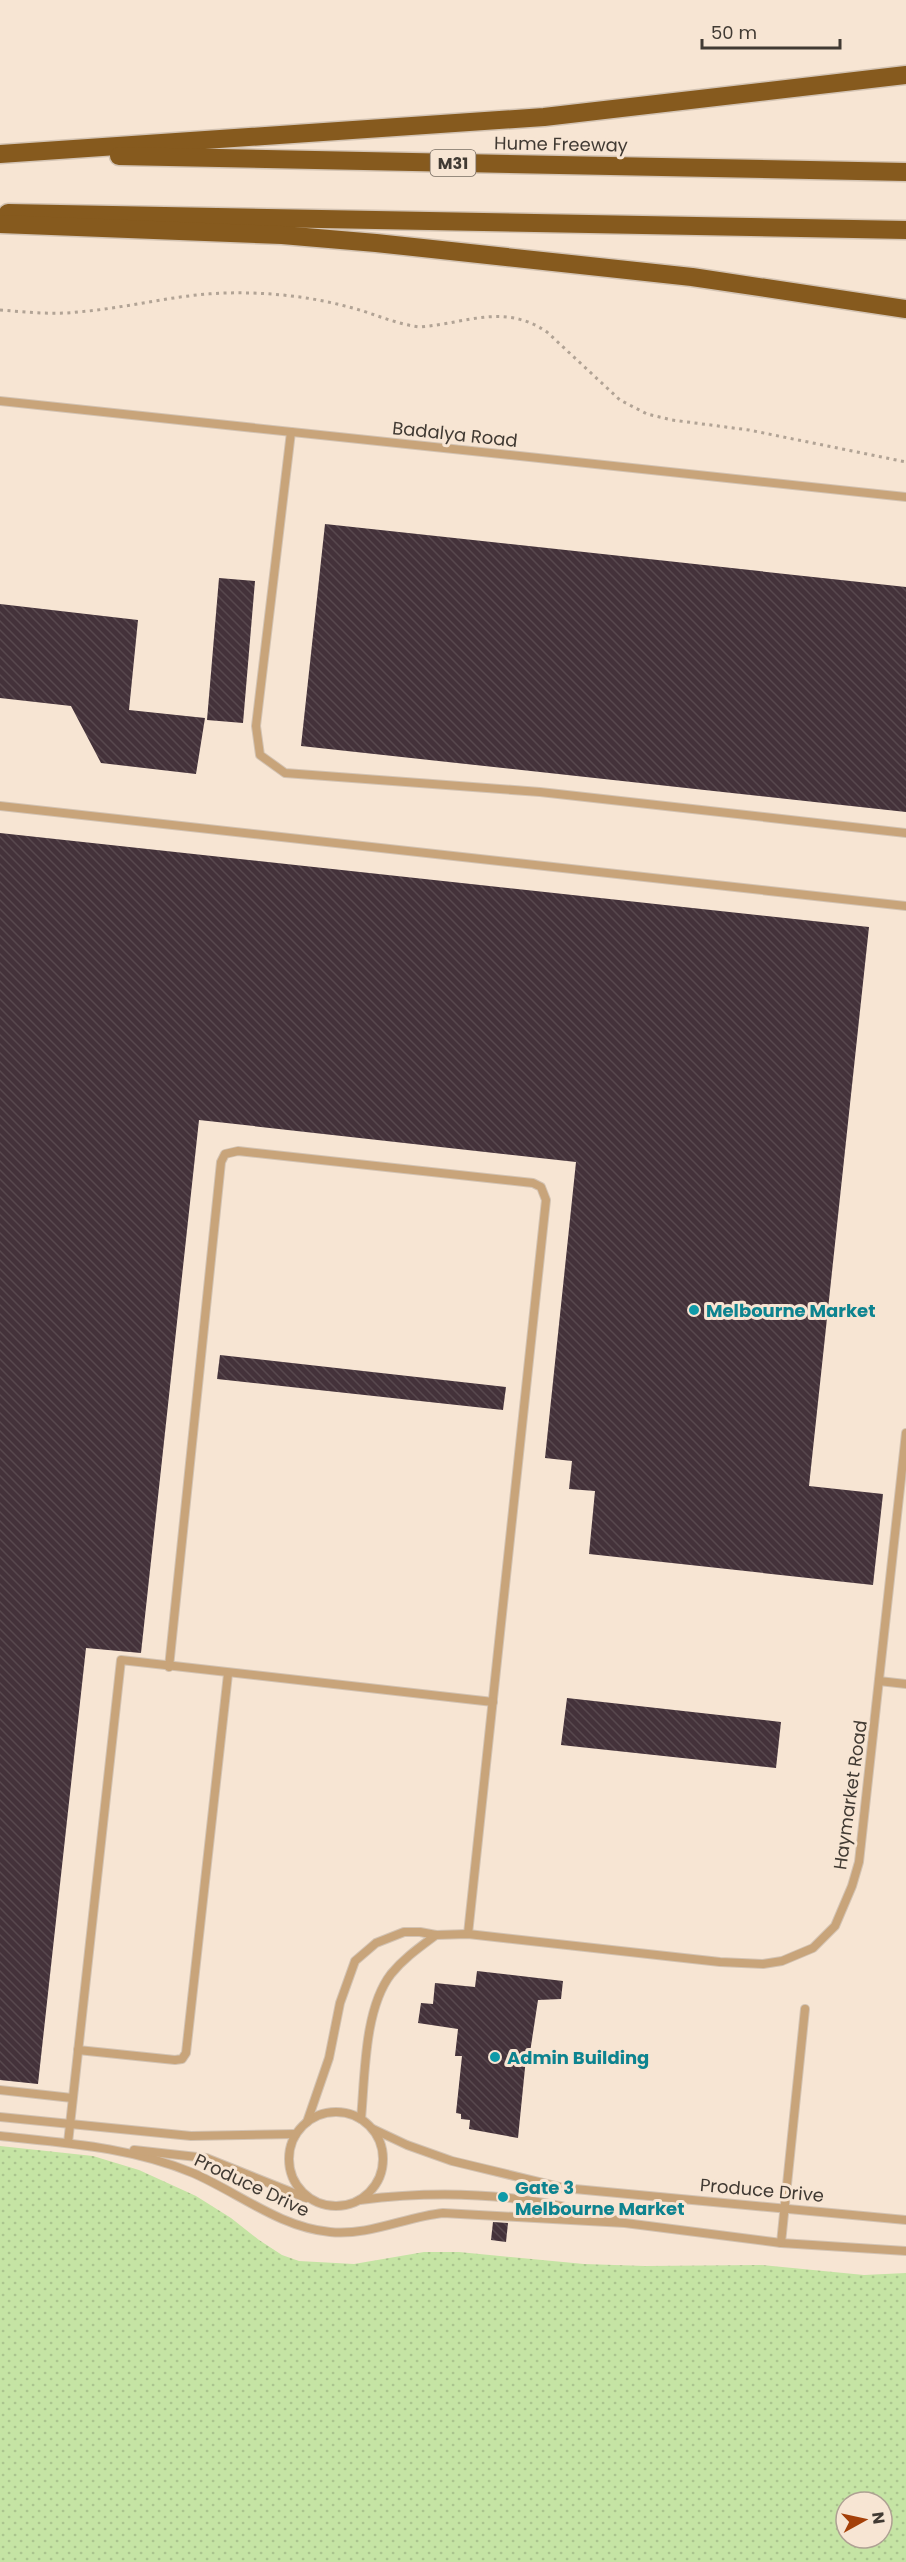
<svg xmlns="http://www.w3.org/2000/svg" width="906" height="2562" font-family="Poppins,sans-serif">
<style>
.grass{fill:url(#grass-dots);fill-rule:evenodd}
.building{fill:url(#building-back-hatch)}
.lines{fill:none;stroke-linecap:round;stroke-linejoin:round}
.lane-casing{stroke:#d3c3b3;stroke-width:10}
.highway-casing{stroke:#d3c3b3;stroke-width:21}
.path{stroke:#b1a395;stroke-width:3;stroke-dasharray:3 4.5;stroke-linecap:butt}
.lane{stroke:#c8a47a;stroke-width:8}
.highway{stroke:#865a1e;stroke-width:18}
.culture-dot{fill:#0f9aa8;stroke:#f7e5d3;stroke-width:2}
.labels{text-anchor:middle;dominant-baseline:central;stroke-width:6;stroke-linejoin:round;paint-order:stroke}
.shield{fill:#f7e5d3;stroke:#786d63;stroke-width:1.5}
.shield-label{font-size:16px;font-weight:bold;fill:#413a33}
.street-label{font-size:18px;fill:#413a33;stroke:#f7e5d3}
.culture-label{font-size:18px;font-weight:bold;fill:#0d838f;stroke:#f7e5d3;text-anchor:start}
</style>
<defs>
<pattern id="grass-dots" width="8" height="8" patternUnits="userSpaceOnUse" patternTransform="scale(1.5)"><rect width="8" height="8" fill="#c5e4a4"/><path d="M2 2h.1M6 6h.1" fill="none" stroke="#aac48e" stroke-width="1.8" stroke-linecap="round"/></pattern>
<pattern id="building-back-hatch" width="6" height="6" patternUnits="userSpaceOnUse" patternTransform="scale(1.5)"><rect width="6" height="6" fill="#44323a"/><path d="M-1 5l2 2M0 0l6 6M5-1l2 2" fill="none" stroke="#58484e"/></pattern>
</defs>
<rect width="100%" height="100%" fill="#f7e5d3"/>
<path class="grass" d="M0 2146 93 2156 139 2170 196 2196 231 2218 259 2240 282 2255 299 2261 354 2264 424 2252H459L584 2264 645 2266 762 2265 864 2275 906 2273V2562H0ZM846 2502H882V2538H846Z"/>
<g class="building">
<path d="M325 524 906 587V812L301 746Z"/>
<path d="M219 578 255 581 243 723 207 720Z"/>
<path d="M0 604 138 620 129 710 205 718 196 774 101 763 71 706 0 698Z"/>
<path d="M0 833 869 927 809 1486 883 1494 873 1585 589 1554 595 1491 569 1489 572 1461 545 1458 576 1162 199 1120 141 1653 86 1648 38 2084 0 2080Z"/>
<path d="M220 1355 506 1387 503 1410 217 1379Z"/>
<path d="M567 1698 781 1722 776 1768 561 1745Z"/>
<path d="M477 1971 563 1981 561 1999 538 2000 529 2059 526 2058 518 2138 469 2129 470 2120 461 2119V2114L456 2113 462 2056H455L458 2029 418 2023 421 2003 433 2004 435 1983 475 1987Z"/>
<path d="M493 2222 508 2223 506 2242 491 2240Z"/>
</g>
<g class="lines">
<defs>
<g id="lane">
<path d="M0 401 906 497"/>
<path d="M291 432 256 726 260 755 285 773 540 792 906 833"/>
<path d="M0 806 906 906"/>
<path d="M169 1667 221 1162 225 1154 238 1151 533 1183 541 1187 546 1200 468 1934"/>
<path d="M879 1681 906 1684"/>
<path d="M78 2050 175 2060 182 2059 186 2053 228 1674"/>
<path d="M0 2090 72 2098"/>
<circle cx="336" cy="2159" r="47"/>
<path d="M0 2117 191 2136 296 2134"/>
<path d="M361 2119C365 2076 364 2009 391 1974 404 1958 420 1947 436 1935"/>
<path d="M307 2122 329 2058 340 2003 355 1961 376 1943 404 1932H420L436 1935 468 1934 720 1962 763 1964 782 1961 813 1948 835 1926 852 1886 859 1862 906 1433"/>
<path d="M373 2129 407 2145 452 2161 564 2188 906 2220"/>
<path d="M0 2136C65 2143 131 2147 193 2173 239 2193 279 2227 330 2232 369 2236 405 2217 443 2213L625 2223 781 2243 906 2251"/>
<path d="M68 2143 121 1660 493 1702"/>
<path d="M134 2150 206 2158 306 2198"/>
<path d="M360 2200C446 2189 532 2194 615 2220"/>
<path d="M781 2243 805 2009"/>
</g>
<g id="highway">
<path d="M0 154 544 117 906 75"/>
<path d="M119 156 906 172"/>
<path d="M8 213 906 230"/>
<path d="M0 224 282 235 376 243 692 277 906 309"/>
</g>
</defs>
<use href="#lane" class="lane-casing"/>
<use href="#highway" class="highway-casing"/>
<path class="path" d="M0 310C26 312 52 315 78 312 128 308 177 294 227 293 266 292 307 296 345 306 371 312 394 324 420 327 468 323 504 303 547 332L620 400 647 414 672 420 749 430 906 462"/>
<use href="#lane" class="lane"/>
<use href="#highway" class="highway"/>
</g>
<g class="culture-dot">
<circle cx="694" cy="1310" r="6"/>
<circle cx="495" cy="2057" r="6"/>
<circle cx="503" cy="2197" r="6"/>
</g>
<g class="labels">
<rect class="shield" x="430.5" y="150" width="45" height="26" rx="4.5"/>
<g class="shield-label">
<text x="453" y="163">M31</text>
</g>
<g class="street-label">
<text transform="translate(561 144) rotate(1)">Hume Freeway</text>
<text transform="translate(455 434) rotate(6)">Badalya Road</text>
<text transform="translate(850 1795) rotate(-82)">Haymarket Road</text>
<text transform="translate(252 2185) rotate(25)">Produce Drive</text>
<text transform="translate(762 2190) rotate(5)">Produce Drive</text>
</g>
<g class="culture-label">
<text x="706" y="1310">Melbourne Market</text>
<text x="507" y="2057">Admin Building</text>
<text x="515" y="2187">Gate 3<tspan x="515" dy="21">Melbourne Market</tspan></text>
</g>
</g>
<g transform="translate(864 2520) rotate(82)"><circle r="28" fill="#f7e5d3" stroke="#aea193" stroke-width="1.5"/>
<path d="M0-4.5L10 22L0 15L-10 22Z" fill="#a44009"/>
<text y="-9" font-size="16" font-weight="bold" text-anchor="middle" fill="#413a33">N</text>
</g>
<path d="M702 39v9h138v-9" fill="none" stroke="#413a33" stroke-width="3"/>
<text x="711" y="39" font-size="18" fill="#413a33" stroke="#f7e5d3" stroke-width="4.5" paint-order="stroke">50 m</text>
</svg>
